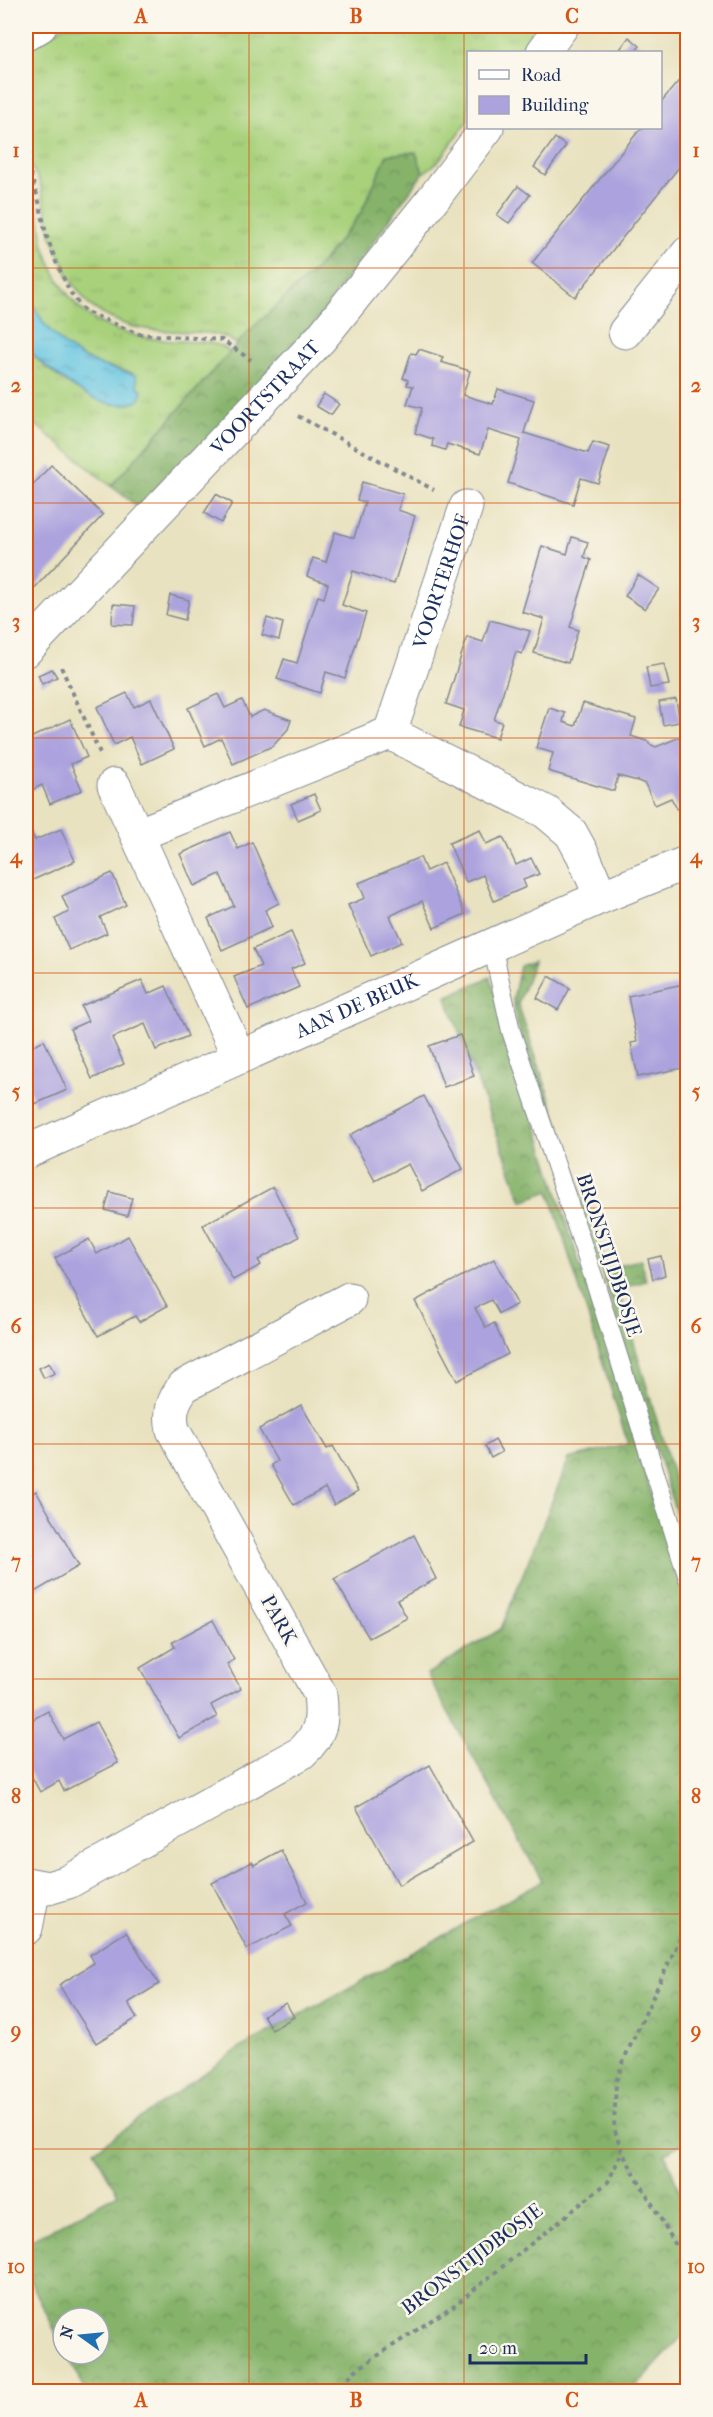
<svg xmlns="http://www.w3.org/2000/svg" width="713" height="2417" font-family="'IM FELL French Canon',serif">
<style>
.grass{fill:url(#grass-tufts);stroke:#62806c;stroke-width:1.5}
.forest{fill:url(#forest-crowns);stroke:#507164;stroke-width:1.5}
.water{fill:url(#water-ripples);stroke:#3f7aa0;stroke-width:1.5}
.building{fill:#aca3de}
.lines{fill:none;stroke-linecap:round;stroke-linejoin:round}
.service-casing{stroke:#82888f;stroke-width:20}
.minor-casing{stroke:#82888f;stroke-width:35}
.path{stroke:#82888f;stroke-width:4;stroke-dasharray:4.5 4.5;stroke-linecap:butt}
.service{stroke:#fff;stroke-width:18}
.minor{stroke:#fff;stroke-width:33}
.grid{fill:none;stroke:#d45514;stroke-width:1.5;stroke-opacity:0.55}
.labels{text-anchor:middle;dominant-baseline:central;stroke-width:5;stroke-linejoin:round;paint-order:stroke}
.street-label{font-size:20px;fill:#1b2f5e;stroke:#fbf7ec}
.neatline{fill:none;stroke:#d45514;stroke-width:2}
.grid-label{font-size:20px;text-anchor:middle;font-weight:bold;fill:#d45514}
</style>
<defs>
<pattern id="grass-tufts" width="24" height="20" patternUnits="userSpaceOnUse" patternTransform="scale(1.5)"><rect width="24" height="20" fill="#a9d17b"/><path d="M3 7l-1-3M5 7V3M7 7l1-3M15 17l-1-3M17 17v-4M19 17l1-3" fill="none" stroke="#91b46d"/></pattern>
<pattern id="forest-crowns" width="20" height="18" patternUnits="userSpaceOnUse" patternTransform="scale(1.5)"><rect width="20" height="18" fill="#86b36b"/><path d="M2 6a3 3 0 1 1 6 0M12 15a3 3 0 1 1 6 0" fill="none" stroke="#6d925b"/></pattern>
<pattern id="water-ripples" width="26" height="14" patternUnits="userSpaceOnUse" patternTransform="scale(1.5)"><rect width="26" height="14" fill="#63c5e1"/><path d="M2 4q2-2 4 0t4 0M15 11q2-2 4 0t4 0" fill="none" stroke="#51a0ba"/></pattern>
</defs>
<rect width="100%" height="100%" fill="#fbf7ec"/>
<filter id="ink" filterUnits="userSpaceOnUse"><feTurbulence type="fractalNoise" baseFrequency=".0167" numOctaves="2"/><feDisplacementMap in="SourceGraphic" scale="12" xChannelSelector="R" yChannelSelector="G"/><feConvolveMatrix kernelMatrix="1 2 1 2 8 2 1 2 1" color-interpolation-filters="sRGB"/></filter>
<filter id="wash" filterUnits="userSpaceOnUse"><feTurbulence type="fractalNoise" baseFrequency=".008" numOctaves="4" result="noise"/><feDisplacementMap in="SourceGraphic" scale="24" xChannelSelector="R" yChannelSelector="G"/><feGaussianBlur stdDeviation="1.35" result="paint"/><feColorMatrix in="noise" values="0 0 0 0 0 0 0 0 0 0 0 0 0 0 0 0 0 1.4 0 .05"/><feComposite in="paint" operator="in"/></filter>
<g filter="url(#wash)">
<rect width="100%" height="100%" fill="#e9e2c0"/>
<g class="grass">
<path d="M64 26H538L518 52H468V121L439 161 423 173 415 152 387 155 361 213 320 265 237 344 225 337 209 333 152 330 129 326 106 316 89 305 69 278 52 237 40 183 26 156V50Z"/>
<path d="M26 175C30 189 36 204 40 219 42 227 41 237 44 246 67 315 102 335 173 341 191 342 216 339 230 352L111 486 26 417V347C49 374 85 400 121 404L138 388 132 373 99 365 80 356 63 344 45 325 26 293Z"/>
</g>
<g class="forest">
<path d="M416 152 423 173 314 324 143 511 111 486 245 335 320 265 361 213 387 155Z"/>
<path d="M534 961 518 1004 607 1269 641 1259 646 1281 618 1289 687 1523V1549L607 1288 516 1020 513 999 520 966Z"/>
<path d="M490 977 687 1608 688 2140 665 2153 687 2211V2331L632 2391H86L67 2354H99V2318H63V2347L26 2273V2243L118 2194 94 2151 240 2048 542 1881 427 1674 501 1629 569 1459 628 1444 549 1191 522 1201 446 997Z"/>
</g>
<path class="water" d="M26 293 45 325 63 344 80 356 99 365 136 375 138 387 142 389 141 398 138 401C101 417 55 374 30 352L26 347Z"/>
<g id="blocks">
<g class="building">
<path d="M629 37 640 46 635 52H618Z"/>
<path d="M688 70V156L575 297 532 263 641 128H660V103Z"/>
<path d="M555 138 566 146 545 175 534 167Z"/>
<path d="M518 186 530 195 509 223 497 215Z"/>
<path d="M419 349 443 357 441 362 470 371 463 395 493 404 498 389 534 400 524 433 588 453 593 442 610 447 598 483 581 478 573 504 508 483 521 440 488 430 480 454 447 444 445 450 432 446 433 439 415 433 422 408 407 404 413 386 407 385 408 380 403 378 411 353 416 354Z"/>
<path d="M324 394 339 404 331 415 316 406Z"/>
<path d="M51 465 103 515 26 597V493Z"/>
<path d="M362 482 403 494 398 510 415 516 394 584 353 571 342 605 366 613 345 678 326 672 320 693 277 679 284 659 297 663 318 596 324 598 328 584 307 576 313 558 326 562 335 532 354 538 365 502 357 500Z"/>
<path d="M216 494 232 503 221 523 204 513Z"/>
<path d="M572 537 588 542 584 557 591 560 570 627 578 630 568 663 534 653 544 619 522 612 542 546 567 554Z"/>
<path d="M638 575 659 589 645 609 625 596Z"/>
<path d="M170 595 189 600 185 620 166 615Z"/>
<path d="M113 604 135 606 133 625 112 624Z"/>
<path d="M267 618 283 623 279 640 262 635Z"/>
<path d="M490 620 530 631 522 654 516 652 494 720 502 722 497 738 459 727 464 710 446 704 467 637 483 642Z"/>
<path d="M664 664 669 685 650 688 646 667Z"/>
<path d="M52 669 57 677 42 684 38 675Z"/>
<path d="M127 693 134 707 151 699 174 749 142 764 130 737 114 745 97 707Z"/>
<path d="M218 694 225 708 242 700 250 717 264 710 291 720 288 729 273 746 233 764 221 738 205 746 188 708Z"/>
<path d="M676 699 680 722 663 725 659 702Z"/>
<path d="M583 703 636 719 631 736 649 742V744L656 747 685 735 688 742V814L681 816 671 798 655 805 645 784 638 781 618 776 614 791 548 771 553 753 536 748 549 708 565 713 563 722 575 726Z"/>
<path d="M70 719 87 757 71 764 82 790 50 804 42 785 26 793V740Z"/>
<path d="M314 794 321 810 298 820 291 804Z"/>
<path d="M27 824 35 840 61 829 75 861 26 883V825Z"/>
<path d="M480 830 486 844 503 837 516 865 531 858 539 874 523 880 526 887 494 901 483 875 466 882 449 843Z"/>
<path d="M230 832 238 849 252 842 279 903 265 910 272 927 222 950 208 918 234 906 220 874 194 886 180 854Z"/>
<path d="M420 857 426 871 443 863 465 914 434 928 422 901 406 908 390 916 402 942 371 956 348 905 365 898 359 883Z"/>
<path d="M112 873 126 905 100 917 107 933 69 950 55 919 69 912 62 896Z"/>
<path d="M291 932 305 963 291 969 299 987 248 1009 234 977 261 966 253 949Z"/>
<path d="M549 976 570 988 558 1010 537 998Z"/>
<path d="M142 980 148 994 166 986 188 1036 156 1050 145 1024 112 1038 124 1064 92 1079 70 1029 88 1021 81 1006Z"/>
<path d="M688 983V1067L638 1077 631 1043 637 1042 628 996Z"/>
<path d="M460 1035 474 1076 444 1087 429 1046Z"/>
<path d="M44 1040 67 1090 35 1104 26 1082V1043L28 1048Z"/>
<path d="M424 1096 463 1169 422 1191 408 1164 375 1181 350 1135Z"/>
<path d="M273 1187 299 1237 258 1260 261 1265 233 1280 203 1225Z"/>
<path d="M110 1192 132 1198 127 1216 105 1210Z"/>
<path d="M128 1236 167 1306 139 1322 135 1316 98 1336 55 1258 89 1239 97 1254Z"/>
<path d="M661 1256 665 1275 653 1279 648 1259Z"/>
<path d="M494 1259 517 1304 499 1314 491 1300 475 1308 486 1328 494 1323 508 1354 457 1381 415 1301Z"/>
<path d="M49 1363 55 1373 44 1378 39 1368Z"/>
<path d="M301 1405 327 1449 333 1446 358 1491 334 1505 325 1488 294 1505 271 1465 277 1461 259 1429Z"/>
<path d="M495 1440 502 1452 491 1458 485 1446Z"/>
<path d="M26 1457 32 1471 26 1475Z"/>
<path d="M36 1491 79 1566 26 1597V1497Z"/>
<path d="M414 1535 436 1579 397 1600 407 1618 369 1638 334 1579Z"/>
<path d="M213 1620 234 1660 227 1664 241 1689 211 1705 217 1717 179 1738 140 1668 175 1647 172 1642Z"/>
<path d="M48 1711 63 1739 96 1722 118 1763 64 1791 59 1781 40 1792 26 1766V1723Z"/>
<path d="M430 1765 473 1842 399 1885 356 1807Z"/>
<path d="M281 1850 307 1902 285 1914 292 1926 247 1949 212 1883 252 1862 254 1865Z"/>
<path d="M126 1932 159 1984 128 2003 137 2018 96 2043 59 1985 94 1963 90 1955Z"/>
<path d="M286 2003 294 2017 272 2030 263 2015Z"/>
</g>
</g>
</g>
<g filter="url(#ink)">
<use href="#blocks" fill-opacity="0" stroke="#82888f" stroke-width="1.5"/>
<g class="lines">
<defs>
<path id="service" d="M492 945 511 1031 596 1285 688 1578"/>
<g id="minor">
<path d="M26 34 40 26"/>
<path d="M543 52 562 26"/>
<path d="M625 332 688 253"/>
<path id="s1" d="M26 650 321 338 433 199 487 128"/>
<path id="s2" d="M390 733 466 507"/>
<path d="M114 785 239 1057"/>
<path d="M137 835 390 733 546 812 571 833 583 855 601 897"/>
<path id="s3" d="M26 1152 601 897 688 862"/>
<path d="M26 1884 48 1888 68 1882 301 1753C322 1734 323 1721 320 1694L173 1430C169 1412 173 1400 184 1386L349 1299"/>
<path d="M26 1928 34 1887"/>
</g>
</defs>
<use href="#service" class="service-casing"/>
<use href="#minor" class="minor-casing"/>
<g class="path">
<path d="M26 166 30 172 40 205 46 234 56 262 70 292 84 311 139 334 222 340 251 360"/>
<path d="M298 416 434 490"/>
<path d="M61 667 100 753"/>
<path d="M688 1921 626 2055 616 2081 614 2128 622 2152 688 2266"/>
<path d="M337 2392 353 2372 456 2304 608 2182 622 2152"/>
</g>
<use href="#service" class="service"/>
<use href="#minor" class="minor"/>
</g>
</g>
<path class="grid" d="M249 26V2392M464 26V2392M26 268H688M26 503H688M26 738H688M26 973H688M26 1208H688M26 1444H688M26 1679H688M26 1914H688M26 2149H688"/>
<g class="labels">
<g class="street-label">
<text stroke="none"><textPath href="#s1" startOffset="348">VOORTSTRAAT</textPath></text>
<text stroke="none"><textPath href="#s2" startOffset="160">VOORTERHOF</textPath></text>
<text stroke="none"><textPath href="#s3" startOffset="362">AAN DE BEUK</textPath></text>
<text transform="translate(609 1255) rotate(72)">BRONSTIJDBOSJE</text>
<text transform="translate(279 1620) rotate(61)">PARK</text>
<text transform="translate(472 2259) rotate(-37)">BRONSTIJDBOSJE</text>
</g>
</g>
<rect width="713" height="2417" fill="none" stroke="#fbf7ec" stroke-width="66"/>
<rect x="467" y="51" width="195" height="78" fill="#fbf7ec" stroke="#a1a7b3" stroke-width="1.5"/>
<rect x="479" y="70" width="30" height="9" fill="#ffffff" stroke="#a1a7b3" stroke-width="1.5"/>
<text x="521" y="81" font-size="18" fill="#1b2f5e">Road</text>
<rect x="479" y="96" width="30" height="18" fill="#aca3de" stroke="#a1a7b3" stroke-width="1.5"/>
<text x="521" y="111" font-size="18" fill="#1b2f5e">Building</text>
<g transform="translate(81 2336) rotate(285)"><circle r="28" fill="#fbf7ec" stroke="#a1a7b3" stroke-width="1.5"/>
<path d="M0-4.5L10 22L0 15L-10 22Z" fill="#1f6fb2"/>
<text y="-9" font-size="16" font-weight="bold" text-anchor="middle" fill="#1b2f5e">N</text>
</g>
<path d="M470 2354v9h116v-9" fill="none" stroke="#1b2f5e" stroke-width="3"/>
<text x="479" y="2354" font-size="18" fill="#1b2f5e" stroke="#fbf7ec" stroke-width="4.5" paint-order="stroke">20 m</text>
<rect x="33" y="33" width="647" height="2351" class="neatline"/>
<g class="grid-label">
<text x="141" y="23">A</text>
<text x="356" y="23">B</text>
<text x="572" y="23">C</text>
<text x="16" y="157">1</text>
<text x="696" y="157">1</text>
<text x="16" y="392">2</text>
<text x="696" y="392">2</text>
<text x="16" y="628">3</text>
<text x="696" y="628">3</text>
<text x="16" y="863">4</text>
<text x="696" y="863">4</text>
<text x="16" y="1098">5</text>
<text x="696" y="1098">5</text>
<text x="16" y="1333">6</text>
<text x="696" y="1333">6</text>
<text x="16" y="1568">7</text>
<text x="696" y="1568">7</text>
<text x="16" y="1803">8</text>
<text x="696" y="1803">8</text>
<text x="16" y="2038">9</text>
<text x="696" y="2038">9</text>
<text x="16" y="2273">10</text>
<text x="696" y="2273">10</text>
<text x="141" y="2407">A</text>
<text x="356" y="2407">B</text>
<text x="572" y="2407">C</text>
</g>
</svg>
